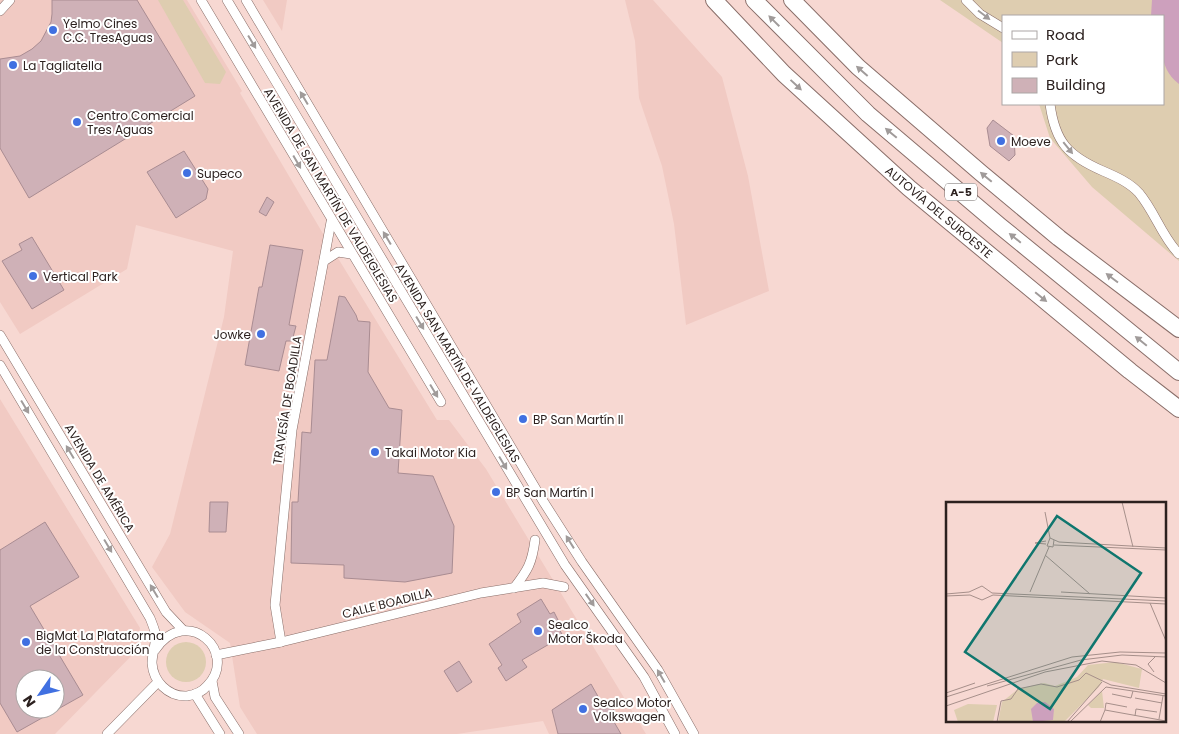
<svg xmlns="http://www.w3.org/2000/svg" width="1179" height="734" font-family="Poppins,sans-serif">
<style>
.built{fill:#f1cac3;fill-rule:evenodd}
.green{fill:#decdb0}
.water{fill:#cda0bd}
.building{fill:#cfb1b7;stroke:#a98c92;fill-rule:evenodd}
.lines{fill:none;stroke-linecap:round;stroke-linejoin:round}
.street-casing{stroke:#896e69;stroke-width:10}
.highway-casing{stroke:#896e69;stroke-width:18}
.street{stroke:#fff;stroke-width:9}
.highway{stroke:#fff;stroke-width:16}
.oneway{fill:#a09b9a}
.poi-dot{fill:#4070e1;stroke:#fff;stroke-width:2}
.labels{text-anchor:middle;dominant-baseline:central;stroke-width:4;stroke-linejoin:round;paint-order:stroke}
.shield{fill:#fff;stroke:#6b6462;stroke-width:1}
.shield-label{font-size:11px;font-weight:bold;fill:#2c211f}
.poi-label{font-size:12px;fill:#2c211f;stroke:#fff;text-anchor:start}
.street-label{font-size:12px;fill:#2c211f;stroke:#fff}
.inset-road{fill:none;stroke:#a68f8a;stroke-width:1}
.view{fill:#0f766e;fill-opacity:0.15;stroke:#0f766e;stroke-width:2.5}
.inset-edge{fill:none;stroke:#2c211f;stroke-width:2.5}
</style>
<rect width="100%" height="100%" fill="#f7d8d2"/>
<g class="built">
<path d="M0 0H187L242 91 240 93 322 232 437 420H449L486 469 646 734H549L543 721 457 734H257L240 707 230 643 185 612 152 567 170 534 224 317 233 251 136 225 127 269 20 334 0 302Z"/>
<path d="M263 0H287L282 31Z"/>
<path d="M625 0H653L722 77 748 176 769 291 686 325 674 224 662 166 639 98 635 41Z"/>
<path d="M0 399 140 628 135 652 55 734H0ZM25 679H55V709H25Z"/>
</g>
<g class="green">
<path d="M158 0H183L226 72 220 84 205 83Z"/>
<path d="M940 0H1179V261L1092 187 1050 138 1039 104H1163V16H1003V43Z"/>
<circle cx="186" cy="662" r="20"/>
</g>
<path class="water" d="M1152 0H1179V84C1156 66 1163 42 1163 16H1151Z"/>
<g class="building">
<path d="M52 0H137L195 96 29 198 0 148V59L20 56 32 49 41 41 51 22 52 14Z"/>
<path d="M993 120 1014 136 1015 155 1009 161 990 146 987 128Z"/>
<path d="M184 151 208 189 206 199 176 218 147 172Z"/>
<path d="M267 197 274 202 266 216 259 212Z"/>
<path d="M32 237 64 290 32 309 2 261 22 250 19 244Z"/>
<path d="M270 245 303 250 289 325 296 326 292 341H286L279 371 245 365 259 287H262Z"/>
<path d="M339 296 345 297 356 315 358 321 370 322 368 372 389 408 402 410 398 473 433 476 454 526 452 573 405 582 344 578V565L291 563 292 502H298L302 432 311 433 315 360H327Z"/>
<path d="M210 502H228L226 532H209Z"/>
<path d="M45 522 79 577 30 606 83 695 17 732 0 703V550ZM25 679H55V709H25Z"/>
<path d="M541 599 550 614 554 612 558 620 555 622 563 636 522 660 527 667 506 681 498 668 502 665 489 644 521 622 517 614Z"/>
<path d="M459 661 472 682 457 692 444 671Z"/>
<path d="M591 684 605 709 611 705 615 712 610 715 621 734H558L552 710Z"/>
</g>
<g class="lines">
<defs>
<g id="street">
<path d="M201 0C280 134 360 268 441 402"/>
<path d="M227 0 565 565 644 677 675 734"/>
<path d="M246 0 543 501 582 562 658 670 694 734"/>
<path d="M966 0 980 14 1003 28"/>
<path d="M0 11 10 0"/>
<path d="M1050 104C1055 142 1068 156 1103 171 1117 177 1130 183 1139 193 1155 212 1162 237 1179 254"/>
<path d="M324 261 338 252 351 254"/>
<path d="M0 335 166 612 183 630"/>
<path d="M0 365 150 618C152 623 154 628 155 632 157 643 152 653 152 663 153 681 168 697 187 696 194 695 202 692 207 686 240 653 187 603 155 650"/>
<path d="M514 588C528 570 532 563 535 540"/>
<path d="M281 642 275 605 292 430 331 222"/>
<path d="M216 655 281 642 481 593 543 583 564 587"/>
<path d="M212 681 215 697 239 734"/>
<path d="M195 694 220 734"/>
<path d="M107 734 158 682"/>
</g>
<g id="highway">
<path d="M714 0 784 74 909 188 1130 371 1179 409"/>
<path d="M754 0 868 114 1000 226 1179 372"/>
<path d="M792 0 858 67 981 173 1059 238 1179 329"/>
</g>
</defs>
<use href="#street" class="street-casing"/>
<use href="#highway" class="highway-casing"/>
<use href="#street" class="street"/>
<use href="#highway" class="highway"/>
</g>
<defs><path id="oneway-solid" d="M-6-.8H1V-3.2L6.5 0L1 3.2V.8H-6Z" transform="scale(1.25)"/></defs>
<g class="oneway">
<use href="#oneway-solid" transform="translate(984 15) rotate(37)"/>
<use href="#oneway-solid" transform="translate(774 21) rotate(-135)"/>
<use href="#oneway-solid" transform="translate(252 42) rotate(59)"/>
<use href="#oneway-solid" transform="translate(862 71) rotate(-139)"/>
<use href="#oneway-solid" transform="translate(796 85) rotate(43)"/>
<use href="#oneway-solid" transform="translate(304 98) rotate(-121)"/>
<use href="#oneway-solid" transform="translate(891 133) rotate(-140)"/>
<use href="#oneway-solid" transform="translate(1068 148) rotate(51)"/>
<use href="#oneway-solid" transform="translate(297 162) rotate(60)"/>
<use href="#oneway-solid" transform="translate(986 177) rotate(-140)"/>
<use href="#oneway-solid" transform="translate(387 238) rotate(-121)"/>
<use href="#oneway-solid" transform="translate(1015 238) rotate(-141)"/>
<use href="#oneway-solid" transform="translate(1112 278) rotate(-143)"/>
<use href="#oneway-solid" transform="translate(1041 297) rotate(39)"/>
<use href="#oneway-solid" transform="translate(420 323) rotate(59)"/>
<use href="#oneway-solid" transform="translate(1141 341) rotate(-141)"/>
<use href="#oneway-solid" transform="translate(434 391) rotate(59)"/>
<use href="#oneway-solid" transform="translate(25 407) rotate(59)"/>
<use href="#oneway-solid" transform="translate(70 452) rotate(-121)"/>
<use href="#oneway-solid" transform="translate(503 463) rotate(59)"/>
<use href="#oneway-solid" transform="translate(570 542) rotate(-122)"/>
<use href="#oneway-solid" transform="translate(108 546) rotate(59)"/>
<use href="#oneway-solid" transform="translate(154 591) rotate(-121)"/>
<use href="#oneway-solid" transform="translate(590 600) rotate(55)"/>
<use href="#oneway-solid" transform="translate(661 676) rotate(-120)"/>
</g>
<g class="poi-dot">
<circle cx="53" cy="30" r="5"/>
<circle cx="13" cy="65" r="5"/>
<circle cx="77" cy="122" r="5"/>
<circle cx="1001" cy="141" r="5"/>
<circle cx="187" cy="173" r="5"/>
<circle cx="33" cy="276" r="5"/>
<circle cx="261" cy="334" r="5"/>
<circle cx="523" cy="419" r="5"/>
<circle cx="375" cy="452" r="5"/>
<circle cx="496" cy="492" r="5"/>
<circle cx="538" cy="631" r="5"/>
<circle cx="26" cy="642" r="5"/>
<circle cx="583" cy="709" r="5"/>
</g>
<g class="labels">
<rect class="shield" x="945" y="183.5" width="32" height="17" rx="4"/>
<g class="shield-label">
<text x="961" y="192">A-5</text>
</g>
<g class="poi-label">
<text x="63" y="23">Yelmo Cines<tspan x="63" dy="14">C.C. TresAguas</tspan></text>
<text x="23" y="65">La Tagliatella</text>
<text x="87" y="115">Centro Comercial<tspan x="87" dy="14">Tres Aguas</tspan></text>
<text x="1011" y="141">Moeve</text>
<text x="197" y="173">Supeco</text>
<text x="43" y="276">Vertical Park</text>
<text x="251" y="334" text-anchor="end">Jowke</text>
<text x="533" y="419">BP San Martín II</text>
<text x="385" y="452">Takai Motor Kia</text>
<text x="506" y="492">BP San Martín I</text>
<text x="548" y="624">Sealco<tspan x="548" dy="14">Motor Škoda</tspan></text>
<text x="36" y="635">BigMat La Plataforma<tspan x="36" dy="14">de la Construcción</tspan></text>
<text x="593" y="702">Sealco Motor<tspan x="593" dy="14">Volkswagen</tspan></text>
</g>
<g class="street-label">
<text transform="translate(331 195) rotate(59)">AVENIDA DE SAN MARTÍN DE VALDEIGLESIAS</text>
<text transform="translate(939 212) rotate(40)">AUTOVÍA DEL SUROESTE</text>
<text transform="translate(458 363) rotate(59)">AVENIDA SAN MARTÍN DE VALDEIGLESIAS</text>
<text transform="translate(287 400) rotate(-81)">TRAVESÍA DE BOADILLA</text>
<text transform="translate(100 478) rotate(59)">AVENIDA DE AMÉRICA</text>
<text transform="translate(387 603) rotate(-14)">CALLE BOADILLA</text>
</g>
</g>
<g transform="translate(946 502)">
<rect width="220" height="220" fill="#f7d8d2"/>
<path d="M169 160 196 167 193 186 157 177 153 185 118 220H52L56 200 72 187 98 181 109 184 131 175 142 163ZM156 189 158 206H145L142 203ZM22 202 51 203 47 220H12L8 208Z" fill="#decdb0"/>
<path d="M99 200 108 207 107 218 87 220 85 207 91 201Z" fill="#cda0bd"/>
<path class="inset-road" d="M176 0 187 45M99 10 104 36M108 38 107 45 101 44 104 36 113 40 220 46M100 39 89 41 100 42M108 43 220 48M99 53 144 92M84 90 103 45M115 90 220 96M0 92 23 90 36 84 46 91 67 92 220 99M0 94 24 93 36 98 47 93 220 102M204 101 220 139M208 170 202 162 209 155M41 184 135 158 176 153 220 155M0 191 29 181M166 192 185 196 187 189M0 195 126 155 174 150 220 151M189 196 216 201M0 204 99 170 156 159 190 163 220 181M159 208 160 201 181 205M189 214 190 207 211 210M213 217 217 194M51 220 55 199 65 197 72 187 95 182 111 185 133 178 140 171 165 183 220 192M121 220 156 180M124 220 160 185 220 194M154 220 159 208 220 219"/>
<path class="view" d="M111 14 195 71 104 207 19 150Z"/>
<rect width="220" height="220" class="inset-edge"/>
</g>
<rect x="1002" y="15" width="162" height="90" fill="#ffffff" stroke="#aba6a5"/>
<rect x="1012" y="31" width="25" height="8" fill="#ffffff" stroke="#aba6a5"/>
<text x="1046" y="40" font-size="15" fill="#2c211f">Road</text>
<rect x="1012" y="52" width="25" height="15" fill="#decdb0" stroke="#aba6a5"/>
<text x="1046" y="65" font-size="15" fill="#2c211f">Park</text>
<rect x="1012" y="78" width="25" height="15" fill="#cfb1b7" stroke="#aba6a5"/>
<text x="1046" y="90" font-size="15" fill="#2c211f">Building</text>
<g transform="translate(40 694) rotate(236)"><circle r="24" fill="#ffffff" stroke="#aba6a5"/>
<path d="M0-4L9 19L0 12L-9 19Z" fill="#4070e1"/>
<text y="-8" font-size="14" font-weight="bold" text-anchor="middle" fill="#2c211f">N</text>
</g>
</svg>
